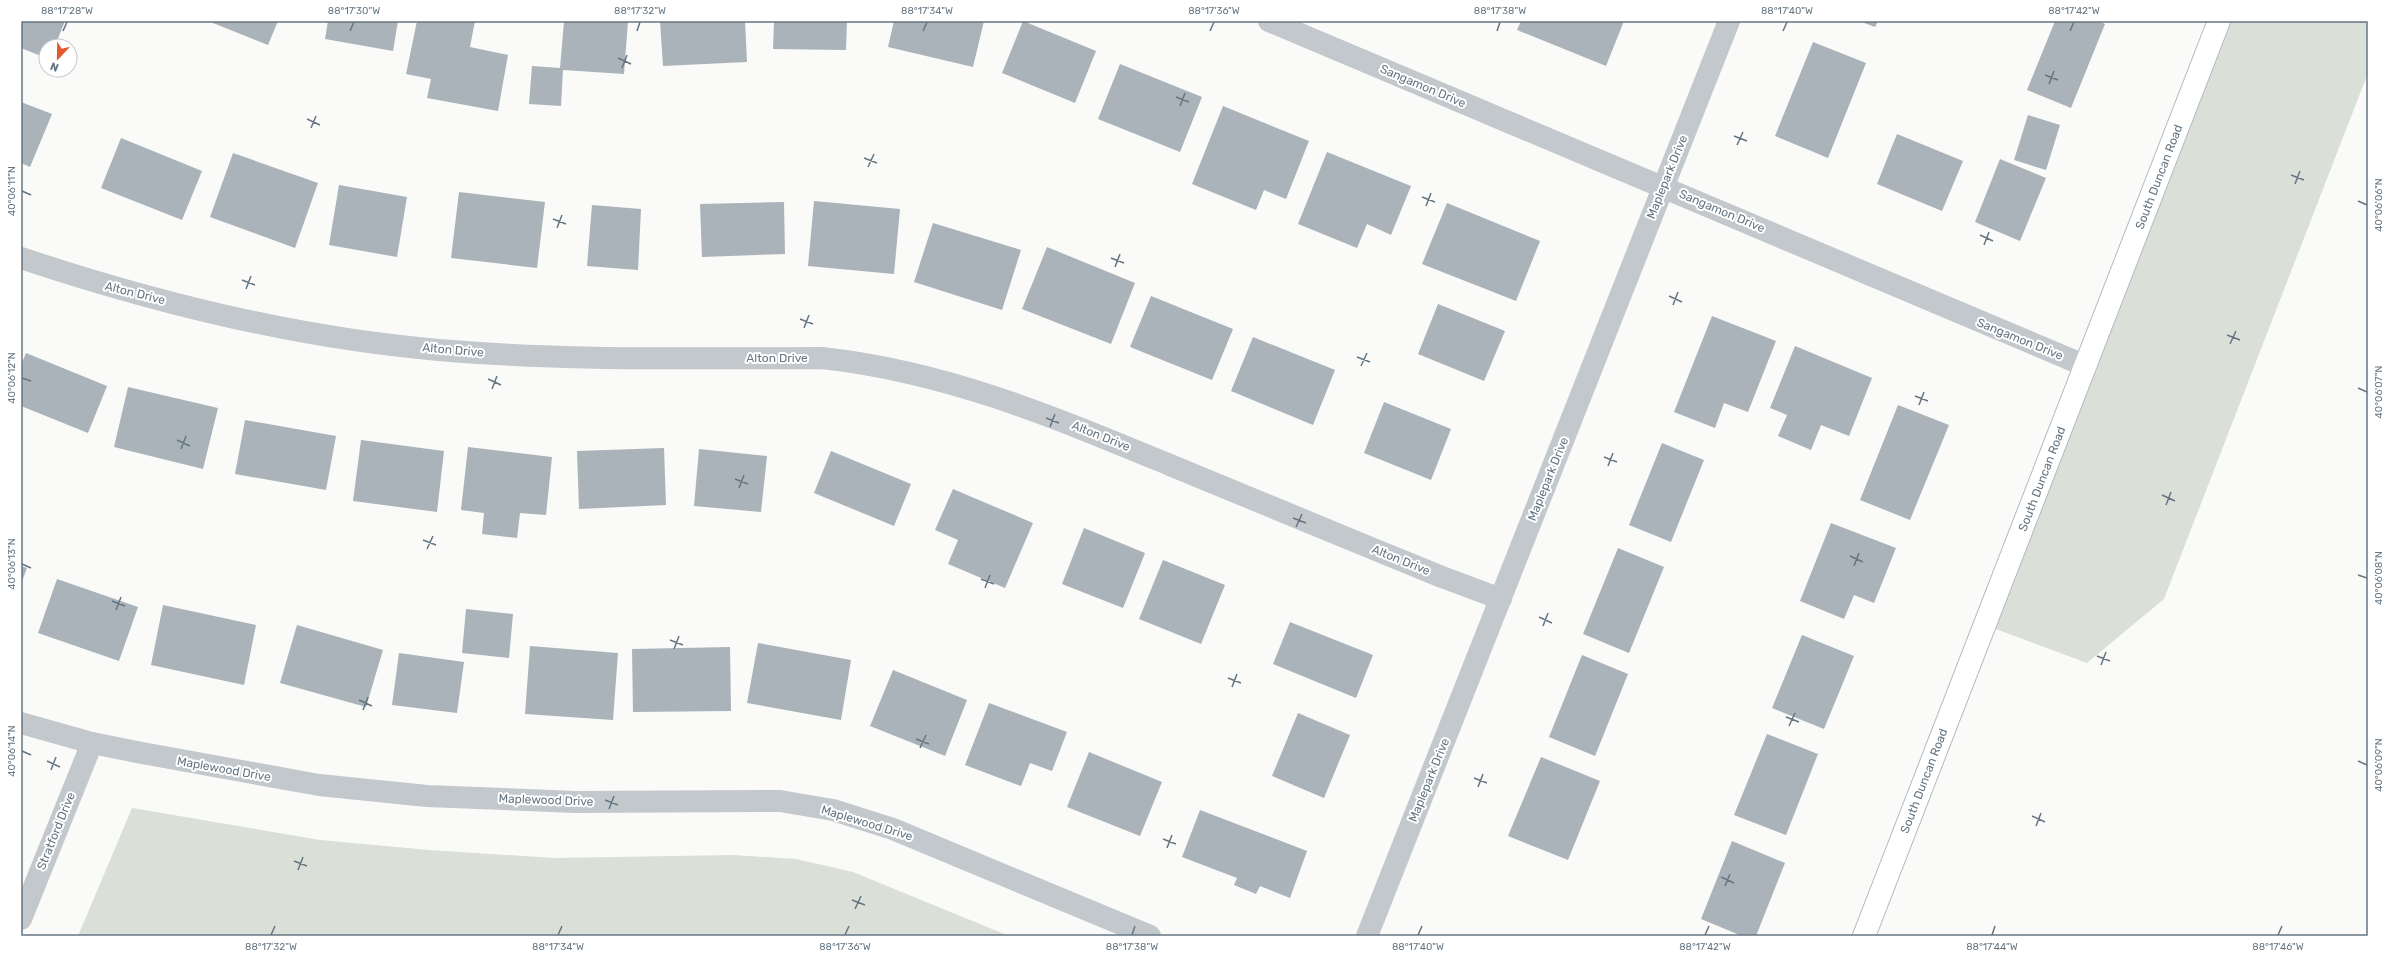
<svg xmlns="http://www.w3.org/2000/svg" width="2389" height="957" font-family="Rubik,sans-serif">
<style>
.green{fill:#dadfd7}
.building{fill:#aab3b9}
.lines{fill:none;stroke-linecap:round;stroke-linejoin:round}
.secondary-casing{stroke:#b3babf;stroke-width:24}
.minor{stroke:#c3c8cc;stroke-width:22}
.secondary{stroke:#fff;stroke-width:22}
.ticks{fill:none;stroke:#657683;stroke-width:1.5}
.labels{text-anchor:middle;dominant-baseline:central;stroke-width:4;stroke-linejoin:round;paint-order:stroke}
.street-label{font-size:12px;fill:#657683;stroke:#fff}
.neatline{fill:none;stroke:#657683;stroke-width:1.5}
.ticks-label{font-size:10px;text-anchor:middle;fill:#657683}
</style>
<rect width="100%" height="100%" fill="#fafaf8"/>
<g class="green">
<path d="M2219 21H2368V73L2164 599 2087 663 1985 625Z"/>
<path d="M132 808 320 840 429 850 555 858 734 855 796 859 853 872 1009 936H78Z"/>
</g>
<g class="building">
<path d="M21 21H65L55 46H46V58L21 48Z"/>
<path d="M208 21H278L268 45Z"/>
<path d="M328 21H398L393 51 325 39Z"/>
<path d="M417 21H475L470 47 508 55 498 111 427 98 431 79 406 74Z"/>
<path d="M564 21H628L624 74 563 70 561 106 529 104 532 66 560 68Z"/>
<path d="M660 21H745L747 62 663 66Z"/>
<path d="M774 21H847L846 50 773 49Z"/>
<path d="M894 21H984L973 67 888 47Z"/>
<path d="M1023 21 1096 51 1075 103 1002 73Z"/>
<path d="M1521 21H1624L1606 66 1517 30Z"/>
<path d="M1859 21H1878L1875 27Z"/>
<path d="M2055 21H2099L2105 24 2071 108 2027 90Z"/>
<path d="M1813 42 1866 63 1828 158 1775 136Z"/>
<path d="M1120 64 1202 97 1180 152 1098 119Z"/>
<path d="M21 102 52 114 30 167 21 163Z"/>
<path d="M1223 106 1309 141 1286 199 1264 190 1256 210 1192 184Z"/>
<path d="M2028 115 2060 125 2046 170 2014 160Z"/>
<path d="M1897 134 1963 161 1942 211 1877 184Z"/>
<path d="M121 138 202 171 182 220 101 188Z"/>
<path d="M1327 152 1411 186 1391 235 1367 224 1357 248 1298 224Z"/>
<path d="M233 153 318 183 295 248 210 217Z"/>
<path d="M2000 159 2046 178 2020 241 1975 222Z"/>
<path d="M339 185 407 197 397 257 329 245Z"/>
<path d="M459 192 545 202 537 268 451 258Z"/>
<path d="M814 201 900 209 894 274 808 266Z"/>
<path d="M784 202 785 254 702 257 700 204Z"/>
<path d="M1447 203 1540 241 1516 301 1422 264Z"/>
<path d="M592 205 641 209 638 270 587 266Z"/>
<path d="M933 223 1021 250 1002 310 914 282Z"/>
<path d="M1047 247 1135 283 1111 344 1022 309Z"/>
<path d="M1151 296 1233 329 1212 380 1130 347Z"/>
<path d="M1438 304 1505 331 1484 381 1418 354Z"/>
<path d="M1712 316 1776 341 1748 412 1724 403 1715 428 1674 412Z"/>
<path d="M1253 337 1335 370 1313 425 1231 391Z"/>
<path d="M1795 346 1872 378 1849 436 1821 425 1811 450 1778 436 1787 415 1770 408Z"/>
<path d="M26 353 107 386 88 433 21 406V365Z"/>
<path d="M128 387 218 408 203 469 114 447Z"/>
<path d="M1384 402 1451 429 1431 480 1364 453Z"/>
<path d="M1898 405 1949 425 1910 520 1860 500Z"/>
<path d="M245 420 336 436 326 490 235 474Z"/>
<path d="M361 440 444 451 437 512 353 501Z"/>
<path d="M1662 443 1704 460 1671 542 1629 525Z"/>
<path d="M468 447 552 457 546 515 520 513 517 538 482 534 484 513 461 510Z"/>
<path d="M664 448 666 505 579 509 577 451Z"/>
<path d="M699 449 767 456 761 512 694 506Z"/>
<path d="M831 451 911 484 894 526 814 493Z"/>
<path d="M953 489 1033 523 1005 588 948 564 958 540 935 530Z"/>
<path d="M1831 523 1896 548 1874 603 1854 595 1844 619 1800 601Z"/>
<path d="M1084 528 1145 553 1123 608 1062 584Z"/>
<path d="M1618 548 1664 567 1629 653 1583 634Z"/>
<path d="M1163 560 1225 585 1201 644 1139 619Z"/>
<path d="M21 566 27 568 21 584Z"/>
<path d="M57 579 138 607 119 661 38 633Z"/>
<path d="M163 605 256 625 244 685 151 665Z"/>
<path d="M466 609 513 614 509 658 462 653Z"/>
<path d="M1290 622 1373 655 1356 698 1273 664Z"/>
<path d="M297 625 383 650 366 707 280 683Z"/>
<path d="M1802 635 1854 656 1824 729 1772 708Z"/>
<path d="M758 643 851 660 841 720 747 703Z"/>
<path d="M530 646 618 653 613 720 525 714Z"/>
<path d="M730 647 731 711 633 712 632 649Z"/>
<path d="M399 653 464 662 457 713 392 705Z"/>
<path d="M1582 655 1628 674 1595 756 1549 737Z"/>
<path d="M893 670 967 700 945 756 870 726Z"/>
<path d="M989 703 1067 732 1052 771 1030 763 1021 786 965 765Z"/>
<path d="M1298 713 1350 735 1324 798 1272 776Z"/>
<path d="M1767 734 1818 754 1786 835 1734 815Z"/>
<path d="M1089 752 1162 782 1140 836 1067 807Z"/>
<path d="M1541 757 1600 781 1568 860 1508 836Z"/>
<path d="M1200 810 1307 851 1290 898 1260 886 1256 894 1234 885 1237 878 1182 857Z"/>
<path d="M1732 841 1785 863 1756 936H1742L1701 919Z"/>
</g>
<g class="lines">
<defs>
<path id="secondary" d="M1864 936 2219 21"/>
</defs>
<use href="#secondary" class="secondary-casing"/>
<g class="minor">
<path d="M1269 21 2086 366"/>
<path d="M21 258C156 303 297 338 439 350 566 361 694 358 822 358 948 372 1054 417 1170 465 1260 502 1351 540 1442 577L1501 599"/>
<path d="M21 723 92 743 142 753 319 785 427 796 575 802 780 801 833 810 893 829 1150 936"/>
<path d="M21 919 92 743"/>
<path d="M1367 936 1729 21"/>
</g>
<use href="#secondary" class="secondary"/>
</g>
<path class="ticks" d="M63 31 67 22M350 31 354 22M637 31 640 22M923 31 927 22M1210 31 1214 22M1497 31 1500 22M1783 31 1787 22M2070 31 2074 22M618 58 631 64M622 68 627 55M2045 75 2058 80M2049 84 2054 71M1176 97 1189 102M1180 106 1185 93M307 119 320 125M311 128 316 116M1734 136 1747 141M1737 145 1743 132M864 158 877 163M868 167 874 154M2291 175 2304 180M2295 184 2300 171M22 191 31 195M1422 197 1435 202M2358 201 2367 205M1426 206 1431 193M553 219 566 224M557 228 562 215M1980 235 1993 241M1984 245 1989 232M1111 258 1124 263M1115 267 1120 254M242 280 255 285M246 289 251 276M1669 296 1682 302M1673 305 1678 292M800 319 813 324M804 328 809 315M2227 335 2240 340M2230 344 2236 331M1357 357 1370 362M1361 366 1367 353M22 378 31 381M488 379 501 385M2358 388 2367 392M492 389 497 376M1915 396 1928 401M1919 405 1924 392M1046 418 1059 423M1050 427 1055 414M177 440 190 446M181 449 186 436M1604 457 1617 462M1608 466 1613 453M735 479 748 484M739 488 744 475M2162 495 2175 501M2166 505 2171 492M1293 518 1306 523M1296 527 1302 514M423 540 436 545M427 549 433 536M1850 556 1863 562M22 564 31 568M1854 566 1859 553M2358 575 2367 578M981 579 994 584M985 588 990 575M112 601 125 606M116 610 121 597M1539 617 1552 623M1543 626 1548 613M670 640 683 645M674 649 679 636M2097 656 2110 661M2101 665 2106 652M1228 678 1241 683M1232 687 1237 674M359 700 372 706M363 710 368 697M1786 717 1799 722M1789 726 1795 713M916 739 929 744M920 748 926 735M22 751 31 755M47 761 60 767M2358 761 2367 765M51 770 56 757M1474 778 1487 783M1478 787 1483 774M605 800 618 805M609 809 614 796M2032 816 2045 822M2036 826 2041 813M1163 839 1176 844M1167 848 1172 835M294 861 307 866M298 870 303 857M1721 877 1734 883M1725 886 1730 874M852 900 865 905M855 909 861 896M271 935 275 926M558 935 562 926M845 935 849 926M1132 935 1135 926M1418 935 1422 926M1705 935 1709 926M1992 935 1995 926M2278 935 2282 926"/>
<g class="labels">
<g class="street-label">
<text transform="translate(1423 86) rotate(23)">Sangamon Drive</text>
<text transform="translate(1667 177) rotate(-68)">Maplepark Drive</text>
<text transform="translate(2159 177) rotate(-69)">South Duncan Road</text>
<text transform="translate(1722 211) rotate(23)">Sangamon Drive</text>
<text transform="translate(135 293) rotate(14)">Alton Drive</text>
<text transform="translate(2020 339) rotate(22)">Sangamon Drive</text>
<text transform="translate(453 350) rotate(5)">Alton Drive</text>
<text x="777" y="358">Alton Drive</text>
<text transform="translate(1101 436) rotate(22)">Alton Drive</text>
<text transform="translate(1548 479) rotate(-68)">Maplepark Drive</text>
<text transform="translate(2042 479) rotate(-69)">South Duncan Road</text>
<text transform="translate(1401 560) rotate(22)">Alton Drive</text>
<text transform="translate(224 769) rotate(10)">Maplewood Drive</text>
<text transform="translate(1429 780) rotate(-68)">Maplepark Drive</text>
<text transform="translate(1924 781) rotate(-69)">South Duncan Road</text>
<text transform="translate(546 800) rotate(2)">Maplewood Drive</text>
<text transform="translate(867 823) rotate(17)">Maplewood Drive</text>
<text transform="translate(56 831) rotate(-68)">Stratford Drive</text>
</g>
</g>
<rect width="2389" height="957" fill="none" stroke="#ffffff" stroke-width="44"/>
<g transform="translate(58 58) rotate(202)"><circle r="19" fill="#ffffff" stroke="#c1c8cd"/>
<path d="M0-3L7 15L0 10L-7 15Z" fill="#e4572e"/>
<text y="-6" font-size="11" font-weight="bold" text-anchor="middle" fill="#657683">N</text>
</g>
<rect x="22" y="22" width="2345" height="913" class="neatline"/>
<g class="ticks-label">
<text x="67" y="14">88°17'28"W</text>
<text x="354" y="14">88°17'30"W</text>
<text x="640" y="14">88°17'32"W</text>
<text x="927" y="14">88°17'34"W</text>
<text x="1214" y="14">88°17'36"W</text>
<text x="1500" y="14">88°17'38"W</text>
<text x="1787" y="14">88°17'40"W</text>
<text x="2074" y="14">88°17'42"W</text>
<text transform="translate(11 191) rotate(-90)" y="4">40°06'11"N</text>
<text transform="translate(2378 205) rotate(-90)" y="4">40°06'06"N</text>
<text transform="translate(11 378) rotate(-90)" y="4">40°06'12"N</text>
<text transform="translate(2378 392) rotate(-90)" y="4">40°06'07"N</text>
<text transform="translate(11 564) rotate(-90)" y="4">40°06'13"N</text>
<text transform="translate(2378 578) rotate(-90)" y="4">40°06'08"N</text>
<text transform="translate(11 751) rotate(-90)" y="4">40°06'14"N</text>
<text transform="translate(2378 765) rotate(-90)" y="4">40°06'09"N</text>
<text x="271" y="950">88°17'32"W</text>
<text x="558" y="950">88°17'34"W</text>
<text x="845" y="950">88°17'36"W</text>
<text x="1132" y="950">88°17'38"W</text>
<text x="1418" y="950">88°17'40"W</text>
<text x="1705" y="950">88°17'42"W</text>
<text x="1992" y="950">88°17'44"W</text>
<text x="2278" y="950">88°17'46"W</text>
</g>
</svg>
